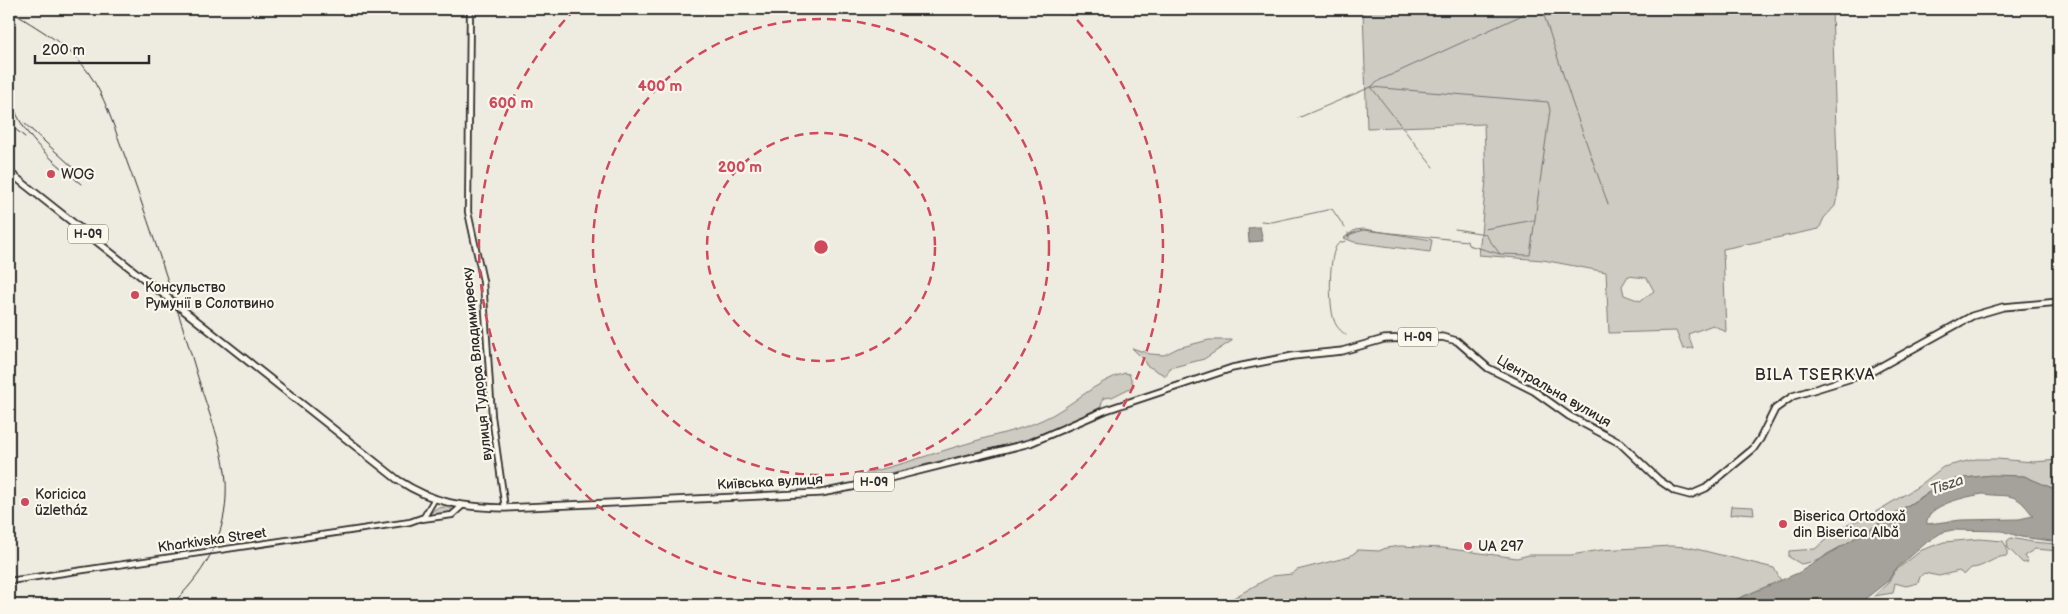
<svg xmlns="http://www.w3.org/2000/svg" width="2068" height="614" font-family="'Balsamiq Sans',sans-serif">
<style>
.green{fill:#cecbc2;stroke:#7c7b76;fill-rule:evenodd}
.water{fill:#a4a29a;stroke:#74726e;fill-rule:evenodd}
.lines{fill:none;stroke-linecap:round;stroke-linejoin:round}
.stream{stroke:#74726e;stroke-width:1}
.tertiary-casing{stroke:#2b2b2b;stroke-width:8}
.primary-casing{stroke:#2b2b2b;stroke-width:9}
.tertiary{stroke:#fbf7ec;stroke-width:4.5}
.primary{stroke:#fbf7ec;stroke-width:5.5}
.rail{stroke:#2b2b2b;stroke-width:1}
.ring{fill:none;stroke:#d1495b;stroke-width:2.5;stroke-dasharray:9 6}
.poi-dot{fill:#d1495b;stroke:#fbf7ec;stroke-width:2}
.labels{text-anchor:middle;dominant-baseline:central;stroke-width:4.5;stroke-linejoin:round;paint-order:stroke}
.shield{fill:#fbf7ec;stroke:#696865;stroke-width:1}
.shield-label{font-size:12px;font-weight:bold;fill:#2b2b2b}
.poi-label{font-size:14px;fill:#2b2b2b;stroke:#fbf7ec;text-anchor:start}
.street-label{font-size:14px;fill:#2b2b2b;stroke:#fbf7ec}
.water-label{font-size:15px;font-style:italic;fill:#555552;stroke:#fbf7ec}
.quarter-label{font-size:16px;letter-spacing:1px;fill:#2b2b2b;stroke:#fbf7ec}
.centre{fill:#d1495b;stroke:#fbf7ec;stroke-width:2.5}
.ring-label{font-size:15px;text-anchor:middle;font-weight:bold;fill:#d1495b;stroke:#fbf7ec;stroke-width:4.5;stroke-linejoin:round;paint-order:stroke}
</style>
<rect width="100%" height="100%" fill="#eeebe0"/>
<filter id="ink" filterUnits="userSpaceOnUse"><feTurbulence type="fractalNoise" baseFrequency=".02" numOctaves="2"/><feDisplacementMap in="SourceGraphic" scale="10" xChannelSelector="R" yChannelSelector="G"/><feConvolveMatrix kernelMatrix="1 2 1 2 8 2 1 2 1" color-interpolation-filters="sRGB"/></filter>
<g filter="url(#ink)">
<g class="green">
<path d="M1451 9H1832L1838 192 1835 206 1824 218 1819 229 1723 249 1726 332 1713 325 1688 334 1693 348 1683 349 1676 331 1609 333 1606 272 1543 260 1479 255 1486 180 1484 124 1367 128 1363 11ZM1628 276 1647 278 1654 291 1640 301 1624 295 1622 286Z"/>
<path d="M1364 229 1432 240 1430 252 1354 242 1344 238 1355 230Z"/>
<path d="M1209 340H1233L1204 359 1170 368 1166 376 1146 365 1144 360 1132 348 1150 354 1164 355 1178 348Z"/>
<path d="M1125 373 1129 374 1134 386 1112 397 1103 398 1101 407 1066 424 1022 441 870 478 866 477V473C901 465 934 453 969 443 993 435 1018 431 1042 420 1072 407 1093 382 1125 373Z"/>
<path d="M1976 459H1997L2033 462 2059 460V491L2024 476H1983L1957 479 1929 492 1846 544 1827 554 1820 560 1801 564 1789 557V551L1815 549 1837 530 1879 510 1919 486 1943 467Z"/>
<path d="M1731 506 1753 507 1754 514 1739 513 1738 514 1730 515Z"/>
<path d="M443 507 451 508 452 511 450 513 428 516 435 509Z"/>
<path d="M2011 538 2032 542 2057 544H2059V551L2035 549 2024 556 2028 562 2023 563 2008 548 2007 541Z"/>
<path d="M1979 539 2003 541 2007 548V556C1994 556 1984 568 1971 568L1964 575 1959 571 1939 576 1924 573 1920 577 1918 583 1906 586 1895 583 1893 593 1874 596 1888 583 1895 571 1922 550 1944 542Z"/>
<path d="M1400 546 1443 548 1517 558 1529 555H1571L1601 550 1671 546 1688 547 1774 568 1781 581 1723 605H1221L1272 576 1292 574 1297 570 1349 557 1358 550 1379 551 1386 548Z"/>
</g>
<g class="water">
<path d="M1254 227H1260L1263 241 1249 242 1248 229Z"/>
<path d="M1991 475 2024 476 2059 491V542L2021 537 2002 531 1952 530 1941 533 1927 542 1895 570 1888 581 1857 605H1723L1798 573 1938 487 1957 479ZM1983 494C2010 498 2015 490 2033 516L2019 519 1961 520 1927 524C1924 505 1969 496 1983 494Z"/>
</g>
<g class="lines">
<g class="stream">
<path d="M1542 9 1572 102 1608 204"/>
<path d="M1572 9 1574 14"/>
<path d="M1298 118 1371 87 1380 80 1520 16 1530 9"/>
<path d="M1433 167 1371 87 1548 102 1550 110 1530 255 1500 254"/>
<path d="M1261 221 1272 222 1332 209 1345 228"/>
<path d="M1485 229 1534 220"/>
<path d="M1348 233 1349 238"/>
<path d="M1349 236 1351 234 1363 230 1467 241 1468 245 1500 254 1485 234 1455 229"/>
<path d="M1346 241C1343 242 1340 242 1338 244 1328 253 1329 307 1334 320 1336 327 1341 331 1346 335"/>
</g>
<defs>
<g id="tertiary">
<path d="M470 9 468 212 483 281 492 416 505 508"/>
<path d="M422 519 452 515 462 506"/>
<path d="M9 581 410 522 424 517 434 500"/>
</g>
<path id="primary" d="M9 172 398 480C435 504 462 507 505 508L821 493 866 484 1030 443 1106 410 1232 368 1293 356 1342 351 1384 339 1442 337 1457 341 1488 368 1534 391 1569 416 1620 443 1659 480 1675 491 1690 495 1706 488 1753 449 1760 439 1775 409 1793 396 1871 372 1972 316 2003 307 2059 302"/>
</defs>
<use href="#tertiary" class="tertiary-casing"/>
<use href="#primary" class="primary-casing"/>
<use href="#tertiary" class="tertiary"/>
<use href="#primary" class="primary"/>
<g class="rail">
<path d="M9 10C38 29 67 43 88 72 105 96 113 125 123 151 146 213 166 275 186 337 193 361 200 385 208 409 218 438 228 467 226 497 224 541 202 576 171 605"/>
<path d="M9 94C22 138 47 155 81 184"/>
<path d="M24 123 76 170"/>
<path d="M9 124 25 137"/>
</g>
</g>
</g>
<g class="ring">
<circle cx="821" cy="247" r="114"/>
<circle cx="821" cy="247" r="228"/>
<path d="M1067 9A342 342 0 1 1 575 9"/>
</g>
<g class="poi-dot">
<circle cx="51" cy="174" r="5"/>
<circle cx="135" cy="295" r="5"/>
<circle cx="25" cy="502" r="5"/>
<circle cx="1783" cy="524" r="5"/>
<circle cx="1468" cy="546" r="5"/>
</g>
<g class="labels">
<g class="shield">
<rect x="68" y="224.5" width="40" height="19" rx="4"/>
<rect x="1398" y="327.5" width="40" height="19" rx="4"/>
<rect x="854" y="472.5" width="40" height="19" rx="4"/>
</g>
<g class="shield-label">
<text x="88" y="234">Н-09</text>
<text x="1418" y="337">Н-09</text>
<text x="874" y="482">Н-09</text>
</g>
<g class="poi-label">
<text x="61" y="174">WOG</text>
<text x="145" y="287">Консульство<tspan x="145" dy="16">Румунії в Солотвино</tspan></text>
<text x="35" y="494">Koricica<tspan x="35" dy="16">üzletház</tspan></text>
<text x="1793" y="516">Biserica Ortodoxă<tspan x="1793" dy="16">din Biserica Albă</tspan></text>
<text x="1478" y="546">UA 297</text>
</g>
<g class="street-label">
<text transform="translate(477 364) rotate(-96)">вулиця Тудора Владимиреску</text>
<text transform="translate(1554 391) rotate(30)">Центральна вулиця</text>
<text transform="translate(770 482) rotate(-3)">Київська вулиця</text>
<text transform="translate(212 540) rotate(-8)">Kharkivska Street</text>
</g>
<g class="water-label">
<text transform="translate(1947 485) rotate(-19)">Tisza</text>
</g>
<g class="quarter-label">
<text x="1815" y="375">BILA TSERKVA</text>
</g>
</g>
<circle cx="821" cy="247" r="8" class="centre"/>
<g class="ring-label">
<text x="660" y="91">400 m</text>
<text x="511" y="108">600 m</text>
<text x="740" y="172">200 m</text>
</g>
<rect width="2068" height="614" fill="none" stroke="#fbf7ec" stroke-width="30"/>
<rect x="15" y="15" width="2038" height="584" fill="none" stroke="#2b2b2b" stroke-width="2" filter="url(#ink)"/>
<path d="M35 55v8h114v-8" fill="none" stroke="#2b2b2b" stroke-width="2.5"/>
<text x="42" y="55" font-size="15" fill="#2b2b2b" stroke="#fbf7ec" stroke-width="4" paint-order="stroke">200 m</text>
</svg>
